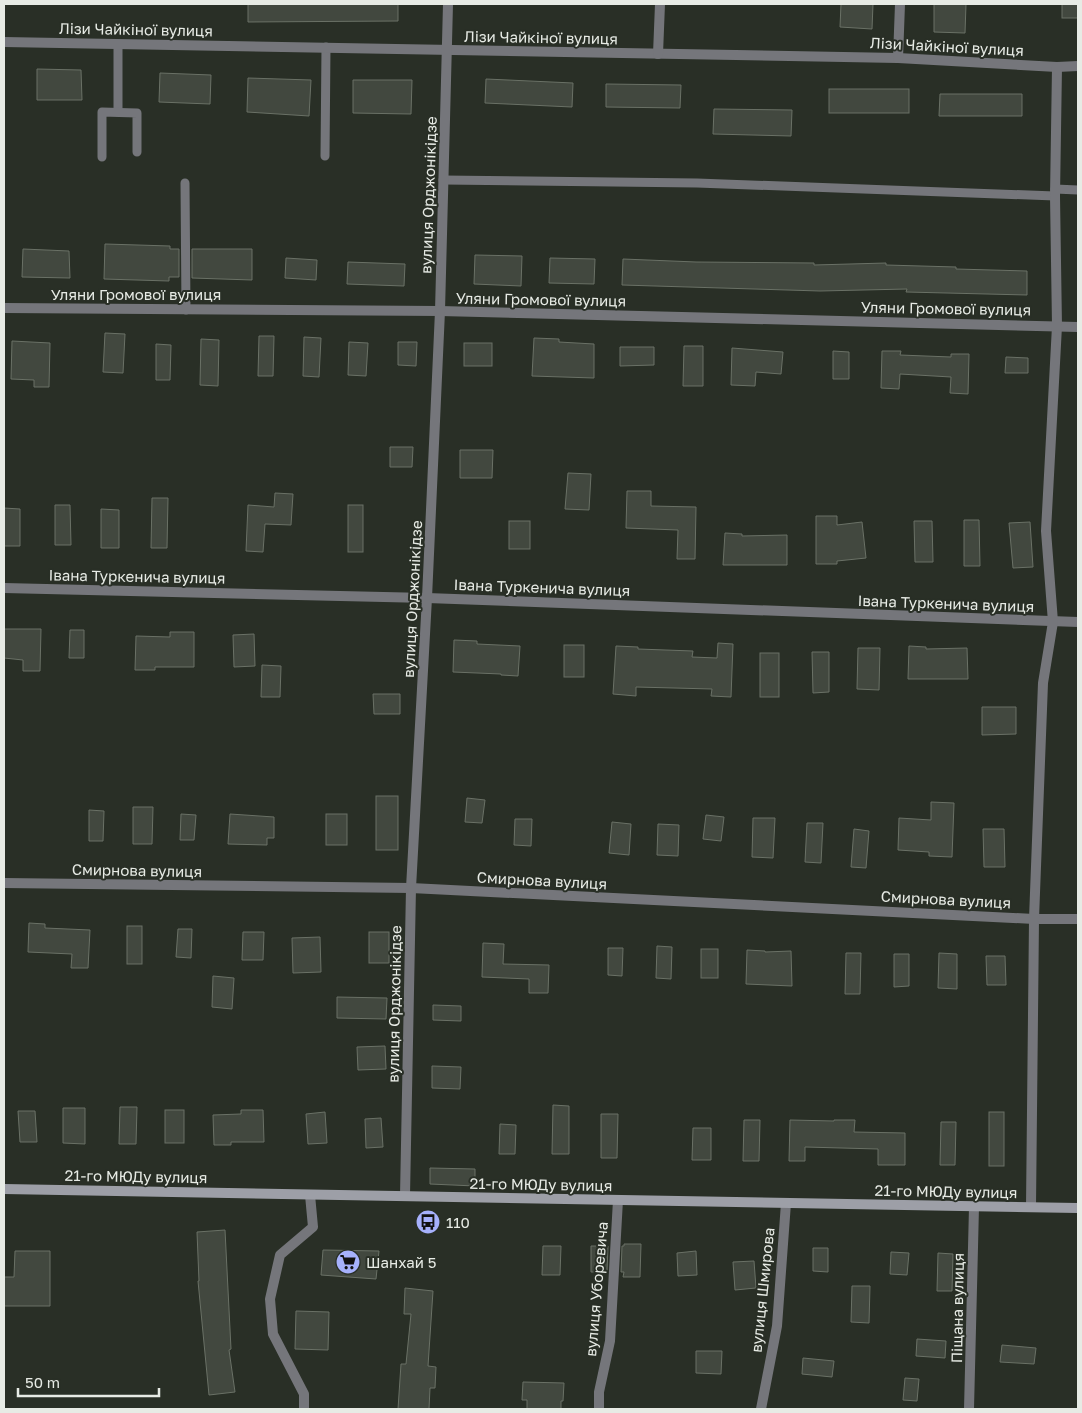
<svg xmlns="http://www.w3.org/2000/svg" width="1082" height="1413" font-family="'Golos Text',sans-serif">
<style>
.building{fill:#42483f;stroke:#6a7166}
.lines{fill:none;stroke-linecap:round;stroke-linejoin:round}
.lane{stroke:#75767b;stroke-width:9}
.street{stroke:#75767b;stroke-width:10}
.secondary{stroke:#9d9fa7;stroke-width:10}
.labels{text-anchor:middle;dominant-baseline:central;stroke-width:4;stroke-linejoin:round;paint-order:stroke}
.street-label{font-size:15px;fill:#e7ebe5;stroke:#292f26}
.poi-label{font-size:15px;fill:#e7ebe5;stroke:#292f26;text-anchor:start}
</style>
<rect width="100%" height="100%" fill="#292f26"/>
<g class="building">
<path d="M248 4H398V21L248 22Z"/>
<path d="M841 4H873L872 29 840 27Z"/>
<path d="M934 4H966L965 33 934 32Z"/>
<rect x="1062" y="4" width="16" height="14"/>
<path d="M37 69 81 70 82 100H37Z"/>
<path d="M160 73 211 75 210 104 159 102Z"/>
<path d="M248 78 311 80 309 116 247 112Z"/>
<path d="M486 79 573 83 572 107 485 103Z"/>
<path d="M353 80H412L411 114 353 113Z"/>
<path d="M606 84 681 85 680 108 606 107Z"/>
<rect x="829" y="89" width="80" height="24"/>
<path d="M940 94H1022V116H939Z"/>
<path d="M714 109 792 110 791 136 713 134Z"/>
<path d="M105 244 170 246V249H179V277H169V281L104 279Z"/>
<path d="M23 249 69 251 70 278 22 277Z"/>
<path d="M192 249H252V280L192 278Z"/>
<path d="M475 255 522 256 521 286 474 284Z"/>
<path d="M286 258 317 260 316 280 285 278Z"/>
<path d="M550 258 595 259 594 284 549 283Z"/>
<path d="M623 259 696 262 814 263V265L886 263V265L956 267V269L1027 271V295L906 292 907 289 820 291 622 285Z"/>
<path d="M348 262 405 264 404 286 347 284Z"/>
<path d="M105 333 125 334 123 373 103 372Z"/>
<path d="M259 336H274L273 376H258Z"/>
<path d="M304 337 321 338 319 377 303 376Z"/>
<path d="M534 338 559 339V342L594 344V378L532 376Z"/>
<path d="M201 339 219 340 218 386 200 385Z"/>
<path d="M12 341 50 343 49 387H34V380L11 379Z"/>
<path d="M349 342 368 343 366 376 348 375Z"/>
<path d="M398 342H417L416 366 398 365Z"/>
<rect x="464" y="343" width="28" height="23"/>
<path d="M156 344 171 345 170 380H156Z"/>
<path d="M684 346H703V386H683Z"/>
<path d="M620 347H654V365L620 366Z"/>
<path d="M732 348 783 352 781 374 756 372 755 386 731 385Z"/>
<path d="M833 351 849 352V379H833Z"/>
<path d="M882 351H901L900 355 951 357V354H969L968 394 950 393 951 377 900 374 899 389 881 388Z"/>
<path d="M1006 357 1028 358V373H1005Z"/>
<path d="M390 447H413L412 467H390Z"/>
<path d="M460 450H493L492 478H460Z"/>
<path d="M568 473 591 474 589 510 565 509Z"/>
<path d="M627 491H651V506L696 507 695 559H677L678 530 626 528Z"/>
<path d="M275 493 293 494 291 525 265 524 263 552 246 551 248 505 274 507Z"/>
<path d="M152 498H168L167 548H151Z"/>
<path d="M55 505H70L71 545H55Z"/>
<rect x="348" y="505" width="15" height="47"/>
<path d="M4 508 20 509V546H4Z"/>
<path d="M101 509 119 510V548H101Z"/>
<path d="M816 516H837V525L862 522 866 558 837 561V564H816Z"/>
<path d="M964 520H979L980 566H964Z"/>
<rect x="509" y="521" width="21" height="28"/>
<path d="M914 521H932L933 562H915Z"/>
<path d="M1030 522 1033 567 1013 568 1009 523Z"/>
<path d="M725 533 742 534V536L787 535V565H723Z"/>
<path d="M4 629H41L40 671H23V660L4 658Z"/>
<path d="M70 630H84V658H69Z"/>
<path d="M170 632H194V667H155V670H135L136 636 170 637Z"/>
<path d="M254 634 255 666 234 667 233 635Z"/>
<path d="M454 640 477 641V644L520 646 518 676 501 675V674L453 672Z"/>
<path d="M718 643 733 644 731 697 711 696 712 689 636 687V696L613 694 616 646 638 647V649L693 651 692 657 717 658Z"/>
<rect x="564" y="645" width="20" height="32"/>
<path d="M909 646 926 647V649L967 648 968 679H908Z"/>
<path d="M858 648H880L879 690 857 689Z"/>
<path d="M812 652H829V692L813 693Z"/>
<rect x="760" y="653" width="19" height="44"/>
<path d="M262 665 281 666 280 697H261Z"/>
<path d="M373 694H400V714H374Z"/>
<path d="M982 707H1016V734L982 735Z"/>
<rect x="376" y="796" width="22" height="54"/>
<path d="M467 798 485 800 482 823 465 822Z"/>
<path d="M931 802 954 803 952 857 929 856V852L898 850 899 818 931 820Z"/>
<path d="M133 807H153L152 844H133Z"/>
<path d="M89 810 104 811 103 841H89Z"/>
<path d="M181 814 196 815 194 840H180Z"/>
<path d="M230 814 274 817V838H267V845L228 844Z"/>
<rect x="326" y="814" width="21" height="31"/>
<path d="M706 815 724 817 721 841 703 839Z"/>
<path d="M753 818H775L773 858 752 857Z"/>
<path d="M515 819H532L531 846 514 845Z"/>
<path d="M612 822 631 824 629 855 609 853Z"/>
<path d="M807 823H823L821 863 805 862Z"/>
<path d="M658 824 679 825 678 856 657 855Z"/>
<path d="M854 829 869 831 866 868 851 867Z"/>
<path d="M983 829H1004L1005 867H984Z"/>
<path d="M29 923 45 924V928L90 930 88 968H71L72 954 28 952Z"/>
<rect x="127" y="926" width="15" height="38"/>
<path d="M178 929H192L191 958 176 957Z"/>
<path d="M243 932H264L263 960H242Z"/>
<rect x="369" y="932" width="20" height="31"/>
<path d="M320 937 321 972 293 973 292 938Z"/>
<path d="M483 943 504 944 503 964 549 965 548 993H529V979L482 977Z"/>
<path d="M657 946 672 947 671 979 656 978Z"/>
<path d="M608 948H623L622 976 608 975Z"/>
<rect x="701" y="949" width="17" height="29"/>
<path d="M747 950 765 951V952L791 951 792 986 746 984Z"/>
<path d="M846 953H861L860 994H845Z"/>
<path d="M939 953 957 954V989L938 988Z"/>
<path d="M894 954H909V986L894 987Z"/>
<path d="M986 956H1005L1006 985H987Z"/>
<path d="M213 976 234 978 232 1009 212 1007Z"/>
<path d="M337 997 387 998 386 1019 337 1018Z"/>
<path d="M433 1005 461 1006V1021L433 1020Z"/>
<path d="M385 1046 386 1069 358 1070 357 1047Z"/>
<path d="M432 1066 461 1067 460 1089 432 1088Z"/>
<path d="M553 1105 569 1106V1154H552Z"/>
<path d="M120 1107H137L136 1144H119Z"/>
<path d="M63 1108H85V1144L63 1143Z"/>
<rect x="165" y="1110" width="19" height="33"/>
<path d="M241 1110H263L264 1142H231V1145H214L213 1115 241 1114Z"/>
<path d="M18 1111H35L37 1142H20Z"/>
<path d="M325 1112 327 1143 308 1144 306 1114Z"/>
<rect x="989" y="1112" width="15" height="54"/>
<path d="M601 1114H618L617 1158H601Z"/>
<path d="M381 1118 383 1147 366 1148 365 1119Z"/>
<path d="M744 1120H760L759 1161H743Z"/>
<path d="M790 1120 834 1121V1120H855L854 1132 905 1133V1165H878V1149L805 1147V1161H789Z"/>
<path d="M941 1122H956L955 1165H940Z"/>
<path d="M500 1124 516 1125 515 1154H499Z"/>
<path d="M693 1128H711V1160H692Z"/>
<path d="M430 1168 475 1169V1186L430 1184Z"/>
<path d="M225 1230 231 1349 229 1350 235 1392 209 1395 198 1281H199L197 1232Z"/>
<path d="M624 1244H641L640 1277H623L624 1272H621L622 1246H624Z"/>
<path d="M543 1246H561L560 1275H542Z"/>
<path d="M591 1246H608L607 1272H591Z"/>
<path d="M813 1248H828V1272L813 1271Z"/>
<path d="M323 1250 379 1251 376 1279 321 1275Z"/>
<path d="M15 1251H50V1306H4V1277H14Z"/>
<path d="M696 1251 697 1275 678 1276 677 1253Z"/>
<path d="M891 1252 909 1253 907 1275 890 1274Z"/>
<path d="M938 1253 953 1254 952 1291H937Z"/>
<path d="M754 1261 756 1288 735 1290 733 1262Z"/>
<path d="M852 1286H870L869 1323 851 1322Z"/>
<path d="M405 1288 433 1291 428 1366 436 1367 435 1388H430L429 1409H398L401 1364H406L411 1314H404Z"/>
<path d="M296 1311 329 1312 328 1350 295 1349Z"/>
<path d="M917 1339 946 1341 945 1358 916 1356Z"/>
<path d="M1002 1345 1036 1348 1034 1364 1000 1362Z"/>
<path d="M696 1351H722L721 1374 696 1373Z"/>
<path d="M803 1358 834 1361 832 1377 802 1374Z"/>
<path d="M905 1378 919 1379 917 1401 903 1400Z"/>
<path d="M523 1382 564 1383 563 1401H561V1409H527V1400H522Z"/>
</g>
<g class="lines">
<g class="lane">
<path d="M118 44V112"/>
<path d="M325 156 326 47"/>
<path d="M102 157V112L137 113V152"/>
<path d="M443 180 697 183 1055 196"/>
<path d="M185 183 186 310"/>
<path d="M1055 189 1078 190"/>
</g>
<g class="street">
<path d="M4 42 898 58 1057 67 1078 66"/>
<path d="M658 54 660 4"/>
<path d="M898 58 900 4"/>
<path d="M4 308 440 311 1078 327"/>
<path d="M4 588 427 598 1078 622"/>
<path d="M4 883 411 888 1034 919H1078"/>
<path d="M405 1196 411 888 427 598 440 311 448 4"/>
<path d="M1031 1207 1034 919 1043 683 1053 622 1046 531 1057 326 1055 196 1057 67"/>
<path d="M304 1409V1394L273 1334 270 1299 280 1255 313 1227 310 1195"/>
<path d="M599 1409V1392L610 1341 618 1200"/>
<path d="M761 1409 777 1326 786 1203"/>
<path d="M969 1409 974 1207"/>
</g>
<path class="secondary" d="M4 1189 1078 1208"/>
</g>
<defs>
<symbol id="bus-disc" viewBox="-11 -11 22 22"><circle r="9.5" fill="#a6b1fc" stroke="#292f26"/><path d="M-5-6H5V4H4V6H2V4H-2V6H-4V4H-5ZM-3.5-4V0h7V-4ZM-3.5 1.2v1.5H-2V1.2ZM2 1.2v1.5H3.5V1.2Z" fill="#111"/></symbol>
<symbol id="supermarket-disc" viewBox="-11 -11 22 22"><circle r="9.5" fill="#a6b1fc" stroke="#292f26"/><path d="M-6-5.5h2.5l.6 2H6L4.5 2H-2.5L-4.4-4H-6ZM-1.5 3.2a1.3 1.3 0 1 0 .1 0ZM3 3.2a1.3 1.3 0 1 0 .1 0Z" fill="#111"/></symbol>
</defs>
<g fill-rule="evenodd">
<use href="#bus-disc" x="414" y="1208" width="28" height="28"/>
<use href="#supermarket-disc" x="334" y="1248" width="28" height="28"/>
</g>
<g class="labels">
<g class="street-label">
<text transform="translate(136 29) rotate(1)">Лізи Чайкіної вулиця</text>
<text transform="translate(541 37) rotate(1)">Лізи Чайкіної вулиця</text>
<text transform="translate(947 46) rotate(3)">Лізи Чайкіної вулиця</text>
<text transform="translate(428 195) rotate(-88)">вулиця Орджонікідзе</text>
<text x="136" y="294">Уляни Громової вулиця</text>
<text transform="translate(541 299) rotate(1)">Уляни Громової вулиця</text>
<text transform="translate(946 308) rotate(1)">Уляни Громової вулиця</text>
<text transform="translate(137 576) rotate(1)">Івана Туркенича вулиця</text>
<text transform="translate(542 587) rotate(2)">Івана Туркенича вулиця</text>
<text transform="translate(412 599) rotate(-87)">вулиця Орджонікідзе</text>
<text transform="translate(946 603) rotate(2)">Івана Туркенича вулиця</text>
<text transform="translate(137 870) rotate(1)">Смирнова вулиця</text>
<text transform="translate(542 880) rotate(3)">Смирнова вулиця</text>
<text transform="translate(946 899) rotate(3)">Смирнова вулиця</text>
<text transform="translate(394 1004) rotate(-89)">вулиця Орджонікідзе</text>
<text transform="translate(136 1176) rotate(1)">21-го МЮДу вулиця</text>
<text transform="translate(541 1184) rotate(1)">21-го МЮДу вулиця</text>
<text transform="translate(946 1191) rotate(1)">21-го МЮДу вулиця</text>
<text transform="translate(596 1289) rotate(-85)">вулиця Уборевича</text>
<text transform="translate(762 1290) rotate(-84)">вулиця Шмирова</text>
<text transform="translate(957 1308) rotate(-89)">Піщана вулиця</text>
</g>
<g class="poi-label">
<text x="446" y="1222">110</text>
<text x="366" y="1262">Шанхай 5</text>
</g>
</g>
<rect width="1082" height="1413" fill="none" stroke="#e7ebe5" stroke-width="10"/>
<path d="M18 1388v8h141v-8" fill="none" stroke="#e7ebe5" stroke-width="2.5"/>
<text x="25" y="1388" font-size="15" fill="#e7ebe5" stroke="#292f26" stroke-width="4" paint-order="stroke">50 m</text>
</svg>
